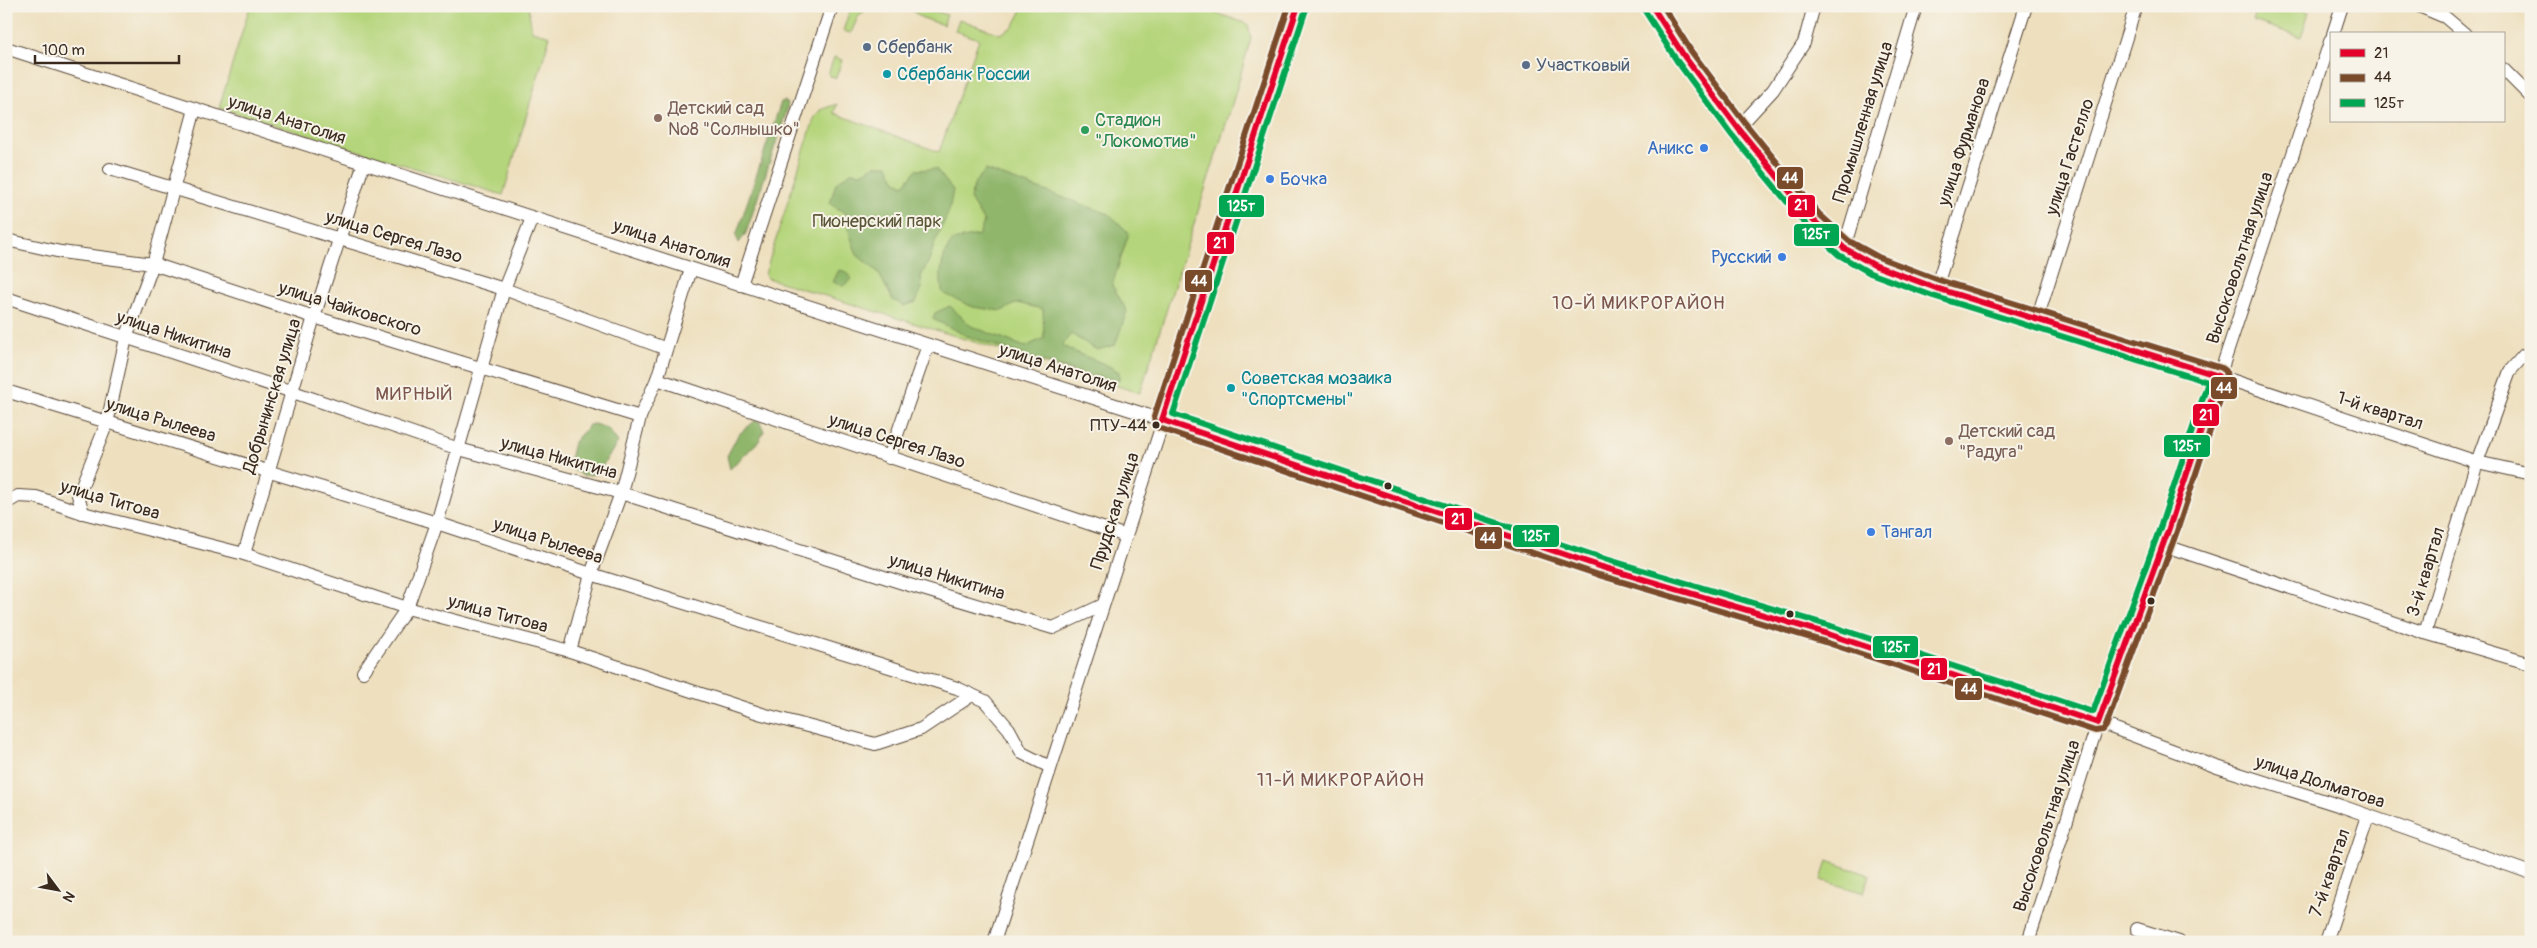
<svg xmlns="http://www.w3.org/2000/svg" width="2537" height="948" font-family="Pangolin,sans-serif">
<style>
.green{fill:#b5d57c;stroke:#78804d}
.forest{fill:#90b66c;stroke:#667045}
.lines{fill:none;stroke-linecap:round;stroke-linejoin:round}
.minor-casing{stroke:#564536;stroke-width:14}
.minor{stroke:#fff;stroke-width:12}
.bus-1-casing{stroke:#f7f3e8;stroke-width:10}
.bus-2-casing{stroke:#f7f3e8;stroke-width:10}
.bus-3-casing{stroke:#f7f3e8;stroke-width:10}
.bus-1{stroke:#e4002b;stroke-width:6}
.bus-2{stroke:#7a4b2a;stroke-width:6}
.bus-3{stroke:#00a651;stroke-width:6}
.service-dot{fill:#5c6f8a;stroke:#f7f3e8;stroke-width:2}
.culture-dot{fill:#0f9aa8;stroke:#f7f3e8;stroke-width:2}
.education-dot{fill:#8d6e63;stroke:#f7f3e8;stroke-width:2}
.leisure-dot{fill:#2e9e5b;stroke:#f7f3e8;stroke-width:2}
.shop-dot{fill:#3f7fe0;stroke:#f7f3e8;stroke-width:2}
.bus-dot{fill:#3b2a1e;stroke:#f7f3e8;stroke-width:2}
.labels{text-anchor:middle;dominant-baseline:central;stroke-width:4;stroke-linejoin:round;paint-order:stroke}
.bus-label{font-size:17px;fill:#3b2a1e;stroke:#f7f3e8;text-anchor:end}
.service-label{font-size:18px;fill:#4e5e75;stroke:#f7f3e8;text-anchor:start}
.culture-label{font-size:18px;fill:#0d838f;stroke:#f7f3e8;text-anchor:start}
.education-label{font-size:18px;fill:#785e54;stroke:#f7f3e8;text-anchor:start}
.street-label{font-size:18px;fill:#3b2a1e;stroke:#f7f3e8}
.leisure-label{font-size:18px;fill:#27864d;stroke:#f7f3e8;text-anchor:start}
.shop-label{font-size:18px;fill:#366cbe;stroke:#f7f3e8;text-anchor:end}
.park-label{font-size:18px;fill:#5a5536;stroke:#f7f3e8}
.neighbourhood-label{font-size:19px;letter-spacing:1px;fill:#7c564c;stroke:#f7f3e8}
.line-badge{stroke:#f7f3e8;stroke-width:2}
.badge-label{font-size:14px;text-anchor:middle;font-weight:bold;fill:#fff}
</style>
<rect width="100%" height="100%" fill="#f7f3e8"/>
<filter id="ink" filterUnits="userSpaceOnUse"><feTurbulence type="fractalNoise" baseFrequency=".02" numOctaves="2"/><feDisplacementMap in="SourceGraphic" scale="10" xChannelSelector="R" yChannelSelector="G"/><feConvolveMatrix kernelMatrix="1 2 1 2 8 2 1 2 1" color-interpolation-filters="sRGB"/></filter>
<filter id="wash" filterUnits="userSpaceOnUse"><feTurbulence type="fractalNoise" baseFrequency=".0096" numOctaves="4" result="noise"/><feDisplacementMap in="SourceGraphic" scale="20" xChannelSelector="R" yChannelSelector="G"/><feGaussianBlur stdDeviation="1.12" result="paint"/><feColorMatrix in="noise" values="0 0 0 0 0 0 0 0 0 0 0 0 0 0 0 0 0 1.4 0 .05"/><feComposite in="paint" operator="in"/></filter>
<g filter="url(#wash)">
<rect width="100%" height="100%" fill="#eee0bf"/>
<g class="green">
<path d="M250 6H528L532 31 550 36 503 195 219 108Z"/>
<path d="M851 6H870L858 17 851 33 843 31Z"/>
<path d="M907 6H920L947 15 943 25 920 17Z"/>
<path d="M1024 6H1195L1248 24 1251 38 1231 108 1140 393 767 278 765 274 814 119 820 110 837 104 834 113 939 152 979 39 955 31 959 19 1000 34 1013 27Z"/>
<path d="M2258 6H2292L2309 12 2301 37 2253 21Z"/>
<path d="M834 57 842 60 836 78 828 75Z"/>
<path d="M1827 861 1870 875 1864 893 1821 880Z"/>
</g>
<g class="forest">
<path d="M785 101 788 104 786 113 746 233 739 243 736 236 781 102Z"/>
<path d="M875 165H888L895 180 904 185 916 170 936 169 953 190 949 211 934 244 930 259 921 276 922 288 916 302 904 306 893 300 878 272 857 255 848 229 846 213 830 204 836 183 851 172 862 173Z"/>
<path d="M986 170 1109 214 1129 233 1112 285 1127 311 1115 345 1097 350 1071 334 1062 345C1080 357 1101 360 1119 372V381L1079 373 967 336 933 319 935 313 950 306 971 326 1025 347 1044 338 1043 309 1017 303 1002 311 973 307 943 293C938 276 942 254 953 240L979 235 984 222 970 199 975 182Z"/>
<path d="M839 270 847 272 851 279 843 286 833 282Z"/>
<path d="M756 420 760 422 764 431 759 441 730 469 727 456 738 435Z"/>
<path d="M594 424 607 428 618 442 597 474 583 476 571 468 570 459 574 442 589 425Z"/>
</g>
</g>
<g filter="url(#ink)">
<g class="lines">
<defs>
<g id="minor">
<path d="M1652 6 1684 56 1738 128 1813 220 1830 237 1858 256 1936 288 2219 376 2477 462 2531 474"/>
<path d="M2419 6 2445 17 2465 34"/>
<path d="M2333 34 2342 6"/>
<path d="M6 48 1162 420 1602 567 1828 634 1955 675 2089 719 2217 767 2341 806 2531 873"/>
<path d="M2503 69 2531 97"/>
<path d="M1738 128 1773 90 1804 43 1814 6"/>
<path d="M110 169 504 289 664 348"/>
<path d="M6 240 61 252 153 264 314 317 640 417 657 379 691 269"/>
<path d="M1844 248 1916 6"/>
<path d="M741 285 832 6"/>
<path d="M1936 288 2026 6"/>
<path d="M6 298 293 392 459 449 621 493 906 584 1053 628 1103 605"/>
<path d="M2037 319 2136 6"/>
<path d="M657 379 1126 536"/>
<path d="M6 391 437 523 591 574 957 688 985 701 1009 729 1022 753 1050 767"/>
<path d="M889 458 928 345"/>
<path d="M6 503 18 496 36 497 83 513 244 554 407 608 570 651 762 714 875 744 921 729 972 695"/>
<path d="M83 513 78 495 107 423 126 338 153 264 195 109"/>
<path d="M2163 545 2425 633 2531 664"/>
<path d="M244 554 314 317 364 163"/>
<path d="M2425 633 2477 462 2510 371 2524 355 2531 356"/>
<path d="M570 651 591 574 621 493 640 417"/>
<path d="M363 672 407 608 437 523 504 289 532 218"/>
<path d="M2137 929 2179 942"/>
<path d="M994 942 1298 6"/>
<path d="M2028 942 2098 723 2169 528 2331 39"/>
<path d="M2326 942 2368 816"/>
</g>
</defs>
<use href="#minor" class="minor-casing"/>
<use href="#minor" class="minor"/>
<defs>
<path id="bus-1" d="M1298 6 1162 420 1602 567 1828 634 2098 723 2169 528 2219 376 1936 288 1874 265 1844 248 1813 220 1738 128 1684 56 1652 6"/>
<path id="bus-2" d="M1289 6 1154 417 1156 427 1599 575 1825 642 2095 731 2103 730 2106 726 2177 531 2227 379 2226 371 2222 368 1939 280 1878 257 1849 241 1819 214 1745 123 1691 51 1663 6"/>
<path id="bus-3" d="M1306 9 1173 414 1605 559 1831 626 2093 712 2161 525 2208 382 1933 296 1870 273 1839 255 1807 226 1731 134 1677 61 1645 11"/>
</defs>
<use href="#bus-1" class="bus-1-casing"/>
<use href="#bus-2" class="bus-2-casing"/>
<use href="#bus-3" class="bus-3-casing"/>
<use href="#bus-1" class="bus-1"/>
<use href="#bus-2" class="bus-2"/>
<use href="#bus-3" class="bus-3"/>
</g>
</g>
<g class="service-dot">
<circle cx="867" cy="47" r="5"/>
<circle cx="1526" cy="65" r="5"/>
</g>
<g class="culture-dot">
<circle cx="887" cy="74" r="5"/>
<circle cx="1231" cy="388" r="5"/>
</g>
<g class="education-dot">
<circle cx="658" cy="118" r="5"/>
<circle cx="1949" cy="441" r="5"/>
</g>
<circle class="leisure-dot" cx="1085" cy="130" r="5"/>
<g class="shop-dot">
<circle cx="1704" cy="148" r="5"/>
<circle cx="1270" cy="179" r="5"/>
<circle cx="1782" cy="257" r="5"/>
<circle cx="1871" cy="532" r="5"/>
</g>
<g class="bus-dot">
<circle cx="1156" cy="425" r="4.5"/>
<circle cx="1388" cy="486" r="4.5"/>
<circle cx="2151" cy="601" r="4.5"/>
<circle cx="1790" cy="614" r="4.5"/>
</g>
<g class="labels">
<g class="bus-label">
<text x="1147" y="425">ПТУ-44</text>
</g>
<g class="service-label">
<text x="877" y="47">Сбербанк</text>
<text x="1536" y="65">Участковый</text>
</g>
<g class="culture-label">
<text x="897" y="74">Сбербанк России</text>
<text x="1241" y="378">Советская мозаика<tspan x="1241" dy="21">"Спортсмены"</tspan></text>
</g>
<g class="education-label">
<text x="668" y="108">Детский сад<tspan x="668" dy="21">№8 "Солнышко"</tspan></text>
<text x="1959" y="431">Детский сад<tspan x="1959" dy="21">"Радуга"</tspan></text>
</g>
<g class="street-label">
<text transform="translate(287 120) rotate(18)">улица Анатолия</text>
<text transform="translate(1863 122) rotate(-73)">Промышленная улица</text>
<text transform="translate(1964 142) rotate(-72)">улица Фурманова</text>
<text transform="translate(2070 157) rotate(-72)">улица Гастелло</text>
<text transform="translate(394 237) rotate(17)">улица Сергея Лазо</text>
<text transform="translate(672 244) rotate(18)">улица Анатолия</text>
<text transform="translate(2240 258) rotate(-72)">Высоковольтная улица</text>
<text transform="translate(350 309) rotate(17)">улица Чайковского</text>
<text transform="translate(174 335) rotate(18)">улица Никитина</text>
<text transform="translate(1058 368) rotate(18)">улица Анатолия</text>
<text transform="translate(272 396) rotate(-73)">Добрынинская улица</text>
<text transform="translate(2380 411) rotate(18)">1-й квартал</text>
<text transform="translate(161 420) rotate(17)">улица Рылеева</text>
<text transform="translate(897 441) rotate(18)">улица Сергея Лазо</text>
<text transform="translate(559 458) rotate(15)">улица Никитина</text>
<text transform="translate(110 500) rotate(16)">улица Титова</text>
<text transform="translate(1115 511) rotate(-72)">Прудская улица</text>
<text transform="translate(548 541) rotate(18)">улица Рылеева</text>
<text transform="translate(2426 572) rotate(-73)">3-й квартал</text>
<text transform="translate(947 577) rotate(17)">улица Никитина</text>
<text transform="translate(498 614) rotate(15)">улица Титова</text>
<text transform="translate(2320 782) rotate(18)">улица Долматова</text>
<text transform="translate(2047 826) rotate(-72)">Высоковольтная улица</text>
<text transform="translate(2330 873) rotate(-71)">7-й квартал</text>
</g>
<g class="leisure-label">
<text x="1095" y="120">Стадион<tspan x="1095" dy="21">"Локомотив"</tspan></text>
</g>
<g class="shop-label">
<text x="1694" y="148">Аникс</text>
<text x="1280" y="179" text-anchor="start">Бочка</text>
<text x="1772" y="257">Русский</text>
<text x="1881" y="532" text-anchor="start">Тангал</text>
</g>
<g class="park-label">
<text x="877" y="221">Пионерский парк</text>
</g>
<g class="neighbourhood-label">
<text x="1639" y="303">10-Й МИКРОРАЙОН</text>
<text x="414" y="394">МИРНЫЙ</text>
<text x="1341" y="780">11-Й МИКРОРАЙОН</text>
</g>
</g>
<g class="line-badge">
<rect x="1776" y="166" width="28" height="24" rx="5" fill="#7a4b2a"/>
<rect x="1787" y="194" width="29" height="24" rx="5" fill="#e4002b"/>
<rect x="1218" y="194" width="47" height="24" rx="5" fill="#00a651"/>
<rect x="1793" y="223" width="47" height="24" rx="5" fill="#00a651"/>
<rect x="1206" y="231" width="29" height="24" rx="5" fill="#e4002b"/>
<rect x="1184" y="269" width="29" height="24" rx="5" fill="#7a4b2a"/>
<rect x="2210" y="376" width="28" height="24" rx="5" fill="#7a4b2a"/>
<rect x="2192" y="403" width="28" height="24" rx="5" fill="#e4002b"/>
<rect x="2163" y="434" width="48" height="24" rx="5" fill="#00a651"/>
<rect x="1444" y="507" width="29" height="24" rx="5" fill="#e4002b"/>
<rect x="1512" y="524" width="48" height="24" rx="5" fill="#00a651"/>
<rect x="1474" y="526" width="29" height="24" rx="5" fill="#7a4b2a"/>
<rect x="1872" y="635" width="47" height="24" rx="5" fill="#00a651"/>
<rect x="1920" y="657" width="28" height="24" rx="5" fill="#e4002b"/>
<rect x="1954" y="677" width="29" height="24" rx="5" fill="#7a4b2a"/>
</g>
<g class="badge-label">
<text x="1790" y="183">44</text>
<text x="1801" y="210">21</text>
<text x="1241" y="211">125т</text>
<text x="1816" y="239">125т</text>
<text x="1220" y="248">21</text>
<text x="1199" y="286">44</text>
<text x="2224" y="393">44</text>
<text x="2206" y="420">21</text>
<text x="2187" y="451">125т</text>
<text x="1458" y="524">21</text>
<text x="1536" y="541">125т</text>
<text x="1488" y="543">44</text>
<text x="1896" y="652">125т</text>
<text x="1934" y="674">21</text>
<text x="1969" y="694">44</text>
</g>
<rect width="2537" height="948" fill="none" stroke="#f7f3e8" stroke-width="25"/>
<rect x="2330" y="32" width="175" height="90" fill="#f7f3e8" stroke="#aca397"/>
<rect x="2340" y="49" width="25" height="8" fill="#e4002b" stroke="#aca397"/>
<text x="2374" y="58" font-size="15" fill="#3b2a1e">21</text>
<rect x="2340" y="74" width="25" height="8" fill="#7a4b2a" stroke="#aca397"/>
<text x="2374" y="82" font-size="15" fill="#3b2a1e">44</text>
<rect x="2340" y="99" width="25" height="8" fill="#00a651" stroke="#aca397"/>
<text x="2374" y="108" font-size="15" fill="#3b2a1e">125т</text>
<g transform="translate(58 890) rotate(122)" stroke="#f7f3e8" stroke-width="4" paint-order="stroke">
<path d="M0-4L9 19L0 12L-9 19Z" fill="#3b2a1e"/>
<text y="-8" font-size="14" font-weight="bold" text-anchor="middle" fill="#3b2a1e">N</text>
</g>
<path d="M35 55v8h144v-8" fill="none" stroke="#3b2a1e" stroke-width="2.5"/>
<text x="42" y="55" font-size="15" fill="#3b2a1e" stroke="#f7f3e8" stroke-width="4" paint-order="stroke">100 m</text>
</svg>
